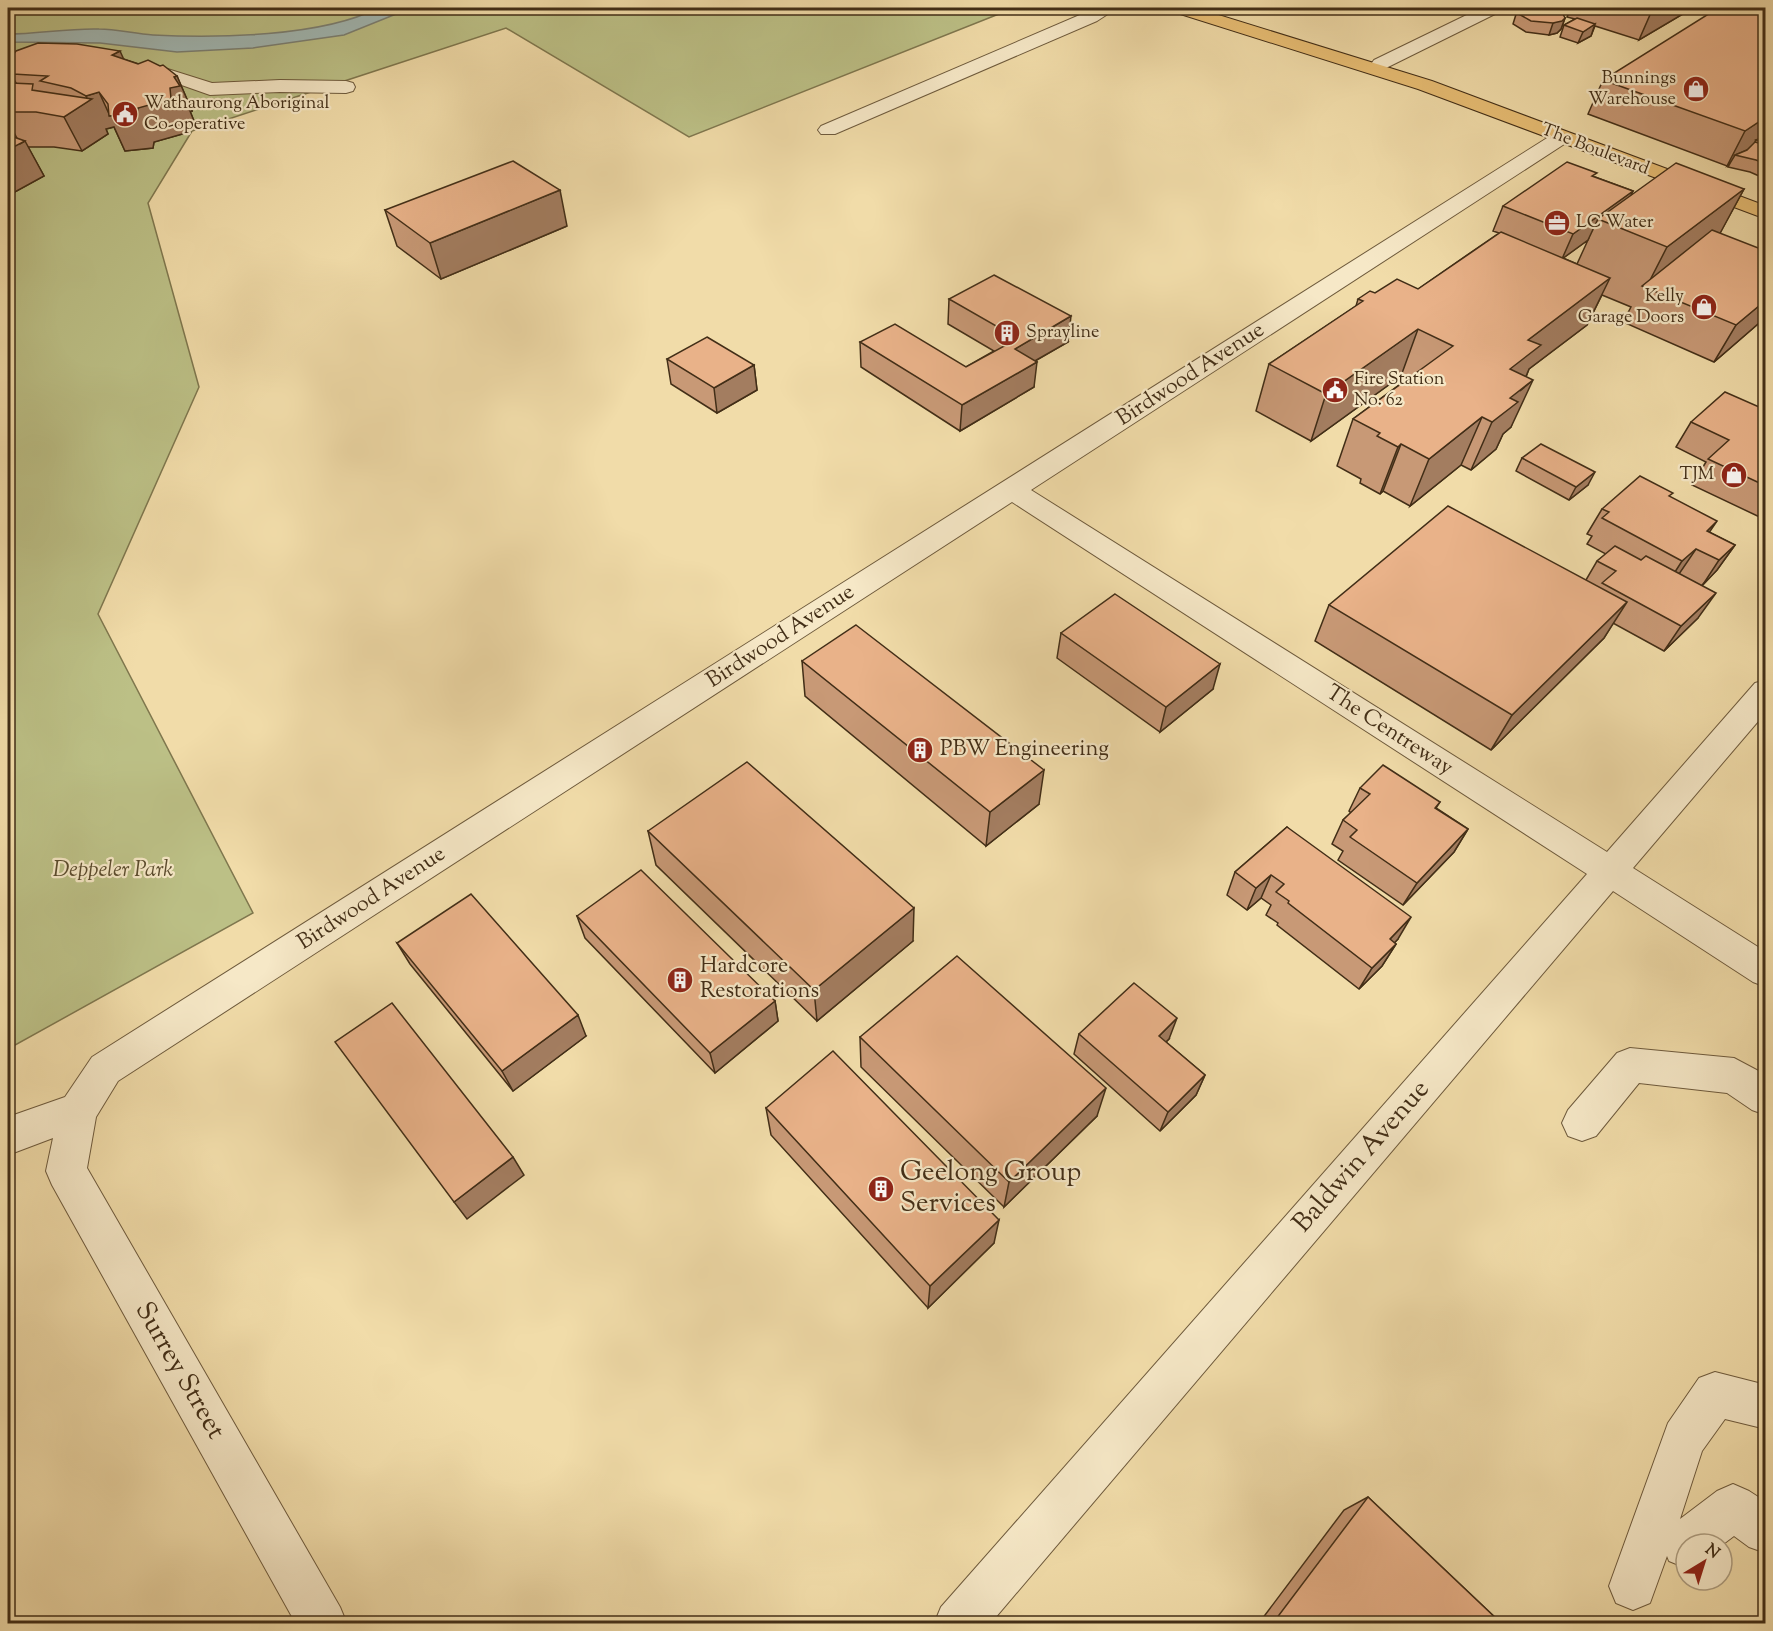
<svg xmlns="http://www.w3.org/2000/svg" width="1773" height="1631" font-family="'Sorts Mill Goudy',serif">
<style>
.green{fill:#bcc086;stroke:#7f774e;stroke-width:1.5}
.water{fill:#a1b8b4;stroke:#7b8175;stroke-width:1.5}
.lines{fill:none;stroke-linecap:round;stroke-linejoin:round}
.minor-casing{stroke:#6e5a3c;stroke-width:2}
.major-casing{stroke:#422e17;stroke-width:2}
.minor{fill:#f6e8c7;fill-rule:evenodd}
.major{fill:#e8be74;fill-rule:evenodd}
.wall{fill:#c89976;stroke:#422e17;stroke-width:1.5;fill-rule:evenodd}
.shaded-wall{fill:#a37d60;stroke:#422e17;stroke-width:1.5}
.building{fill:#e9b289;stroke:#422e17;stroke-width:1.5}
.labels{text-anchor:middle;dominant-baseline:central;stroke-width:4.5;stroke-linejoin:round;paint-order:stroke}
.far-poi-label{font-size:18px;fill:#422e17;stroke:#f6e8c7;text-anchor:start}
.far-street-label{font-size:18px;fill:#422e17;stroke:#f6e8c7}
.street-label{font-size:22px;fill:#422e17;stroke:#f6e8c7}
.poi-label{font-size:22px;fill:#422e17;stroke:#f6e8c7;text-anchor:start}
.park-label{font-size:22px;font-style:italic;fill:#5a4b2d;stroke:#f6e8c7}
.near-street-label{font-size:27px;fill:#422e17;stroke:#f6e8c7}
.near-poi-label{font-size:27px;fill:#422e17;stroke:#f6e8c7;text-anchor:start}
</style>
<rect width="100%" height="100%" fill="#f1dca9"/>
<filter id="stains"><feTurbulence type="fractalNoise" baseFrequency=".00333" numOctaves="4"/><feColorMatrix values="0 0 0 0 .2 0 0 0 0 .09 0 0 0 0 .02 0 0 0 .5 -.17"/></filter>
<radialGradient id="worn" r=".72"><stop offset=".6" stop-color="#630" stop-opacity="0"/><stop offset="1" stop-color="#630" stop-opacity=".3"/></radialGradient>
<path class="green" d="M8 8H1014L689 137 506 28 192 131 148 203 199 387 98 614 253 913 8 1049Z"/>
<path class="water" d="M378 8H411L344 35 253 48 177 52 100 43 8 42V34C38 34 68 28 99 29 117 29 135 34 153 35 216 38 322 37 378 8Z"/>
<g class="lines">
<defs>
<g id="minor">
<path d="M1096 8H1117L1097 21 835 134H821L818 130 821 126Z"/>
<path d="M1481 8H1502L1499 12 1386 68H1374L1371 64 1374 60Z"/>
<path d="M135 66H158L212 83 280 80 346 81 353 83 355 87 353 91 346 93 280 92 210 95 156 76 129 75 126 71 129 67Z"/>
<path d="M1562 131 1569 133 1572 137 1569 141 1031 490 1607 852 1755 683 1766 680V712L1633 868 1766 952V987L1753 982 1613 891 990 1624H934L941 1607 1587 874 1012 502 118 1081 96 1117 87 1168 340 1607 347 1624H296L52 1185 46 1171 53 1138 8 1155V1117L65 1097 92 1057 1555 133Z"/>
<path d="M1630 1048 1734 1058 1766 1075V1115L1752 1110 1727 1093 1639 1083 1596 1136 1582 1141 1568 1136 1562 1123 1568 1110 1617 1053Z"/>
<path d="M1715 1372 1766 1385V1429L1725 1419 1702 1451 1680 1519 1717 1491 1733 1484 1749 1491 1766 1502V1553L1749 1547 1734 1536 1722 1545 1686 1544V1568L1669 1561 1667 1556 1650 1603 1633 1610 1616 1603 1609 1586 1668 1423 1699 1378Z"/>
</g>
<path id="major" d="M1171 8H1196L1432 81 1766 206V219L1418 89 1174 12Z"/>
</defs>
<use href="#minor" class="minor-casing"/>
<use href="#major" class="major-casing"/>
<use href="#minor" class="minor"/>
<use href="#major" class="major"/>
</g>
<g class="wall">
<path d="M1518 8 1565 18 1561 29 1557 33 1549 35 1526 32 1513 24Z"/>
<path d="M1571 8H1693L1639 40 1595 26 1591 36 1578 43 1560 37 1564 25 1575 19 1567 17Z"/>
<path d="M1766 8V179L1750 172 1728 167 1729 165 1727 166 1588 114 1603 80Z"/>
<path d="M123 59 177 76 192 111H190L194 121 185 122 186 133 154 142 153 148 125 151 114 127 106 129 108 134 82 151 54 147H28L44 176 13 193 8 192V84L16 83 8 68V61Z"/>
<path d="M1595 177 1633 191 1631 195 1744 189 1720 233 1766 317 1714 362 1623 322 1631 307 1602 295 1587 325 1529 369 1526 377 1511 427 1503 434 1496 449 1471 470 1461 465 1410 506 1383 491 1380 494 1360 483 1361 479 1337 466 1353 419 1407 379 1401 376 1311 441 1256 411 1269 364 1356 306 1358 299 1375 293 1418 289 1499 233 1493 231 1503 206ZM1588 240 1577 264 1563 258Z"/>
<path d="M385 210 567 226 441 279 397 246Z"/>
<path d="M949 299 1068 342 1035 361 1034 387 960 431 861 367 860 342 966 367 994 351 948 324Z"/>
<path d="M667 359 754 365 757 390 717 413 671 384Z"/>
<path d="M1766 410V520L1692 485 1706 462 1676 447 1691 422Z"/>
<path d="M1522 458 1588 485 1569 500 1516 471Z"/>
<path d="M1670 497 1709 532 1735 545 1717 570 1702 585 1698 618 1664 651 1613 623 1604 638 1491 750 1315 641 1329 605 1586 580 1597 561 1606 554 1587 544 1592 536 1587 534 1602 509Z"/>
<path d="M1061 633 1213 689 1160 732 1057 658Z"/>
<path d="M802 661 1039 804 986 846 805 696Z"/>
<path d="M1360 788 1440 802 1436 808 1468 829 1454 852 1403 905 1338 860 1343 851 1332 844 1343 820 1351 813 1349 811Z"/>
<path d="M1287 827 1398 939 1394 943 1396 944 1382 966 1359 989 1277 925 1278 923 1266 915 1271 905 1261 898 1247 910 1227 895 1235 872Z"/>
<path d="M648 831 913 941 817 1021 656 865Z"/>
<path d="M577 916 775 1001 778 1021 715 1073 585 938Z"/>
<path d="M397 943 586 1036 513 1091 410 964Z"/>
<path d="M1079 1034 1169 1039 1166 1042 1205 1075 1196 1095 1160 1131 1074 1054Z"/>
<path d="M860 1037 1097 1116 1004 1207 861 1067Z"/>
<path d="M766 1108 994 1243 928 1308 771 1135Z"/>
<path d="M1368 1497 1501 1623H1259L1344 1510Z"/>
</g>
<g class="shaded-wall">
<path d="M1653 8H1693L1639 40Z"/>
<path d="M1565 18 1561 29 1557 33 1549 35 1553 23Z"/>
<path d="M1595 24 1591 36 1578 43 1583 32Z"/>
<path d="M120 51 135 84 112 55Z"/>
<path d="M177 76 192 111H190L194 121 185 122 186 133 154 142 153 148 125 151 114 127 106 129 108 134 82 151 64 117 88 101 86 96 99 92 110 116 138 108 170 88 174 77Z"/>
<path d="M1766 117V138L1756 140 1752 148 1735 155 1729 165 1727 166 1745 131Z"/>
<path d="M8 121 20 144 25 141 44 176 13 193 8 184Z"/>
<path d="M1744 189 1711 250 1646 288 1667 247Z"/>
<path d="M560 190 567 226 441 279 430 243Z"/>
<path d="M1633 191 1621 216 1598 219 1588 240 1562 259 1573 234Z"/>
<path d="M1610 278 1587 325 1529 369 1520 391 1533 380 1511 427 1503 434 1496 449 1471 470 1492 422 1510 369 1528 340Z"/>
<path d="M1766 300V317L1714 362 1736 325Z"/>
<path d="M1071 316 1068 342 1012 374 1015 349Z"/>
<path d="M1418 329 1401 376 1311 441 1326 394Z"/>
<path d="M1037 362 1034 387 960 431 962 405Z"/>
<path d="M754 365 757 390 717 413 714 388Z"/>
<path d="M1482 417 1461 465 1410 506 1429 459Z"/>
<path d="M1401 444 1383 491 1380 494 1398 447Z"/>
<path d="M1595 472 1588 485 1569 500 1576 487Z"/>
<path d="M1717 521 1700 546 1696 549 1679 574 1666 586 1682 561 1707 531Z"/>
<path d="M1735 545 1717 570 1702 586 1719 560Z"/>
<path d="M1716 593 1698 618 1664 651 1681 626Z"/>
<path d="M1627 602 1604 638 1491 750 1512 715Z"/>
<path d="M1220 664 1213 689 1160 732 1166 707Z"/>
<path d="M1044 770 1039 804 986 846 990 812Z"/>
<path d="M1468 829 1454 852 1403 905 1417 883Z"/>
<path d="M1271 875 1261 898 1247 910 1256 888Z"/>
<path d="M914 908 913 941 817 1021 814 990Z"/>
<path d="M1411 917 1398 939 1377 961 1390 939Z"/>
<path d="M1396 944 1382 966 1359 989 1372 968Z"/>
<path d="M775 1001 778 1021 715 1073 710 1053Z"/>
<path d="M578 1015 586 1036 513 1091 502 1071Z"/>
<path d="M1177 1018 1169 1039 1151 1056 1159 1036Z"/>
<path d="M1205 1075 1196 1095 1160 1131 1168 1112Z"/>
<path d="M1106 1088 1097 1116 1004 1207 1009 1182Z"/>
<path d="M513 1157 524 1175 467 1219 454 1202Z"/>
<path d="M999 1220 994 1243 928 1308 930 1286Z"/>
</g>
<g class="building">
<path d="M1518 8H1553L1562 12 1565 18 1562 21 1553 23 1531 21 1517 13Z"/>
<path d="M1718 8H1766V117L1745 131 1603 80Z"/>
<path d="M1577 18 1595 24 1583 32 1564 25Z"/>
<path d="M38 43 77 44 120 51 112 55 138 64 148 60 160 66 163 65 177 76 174 77 180 86 170 88 171 99 138 108 137 113 109 116 108 104 99 92 86 96 71 88 40 81 48 76 13 74 8 67V61L16 51Z"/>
<path d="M11 83 33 84 32 90 92 99 64 117 36 112H8V84Z"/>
<path d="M8 135 25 141 8 150Z"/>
<path d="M1766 136V143L1756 140Z"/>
<path d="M1755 142 1766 145V164L1756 160 1735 155 1747 150Z"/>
<path d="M513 161 560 190 430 243 385 210Z"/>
<path d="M1567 162 1597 173 1592 176 1633 191 1573 234 1503 206Z"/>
<path d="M1676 163 1744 189 1667 247 1598 219Z"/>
<path d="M1712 230 1766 251V300L1736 325 1642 286Z"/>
<path d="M1501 232 1610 278 1528 340 1541 345 1510 369 1533 380 1510 398 1518 402 1492 422 1482 417 1429 459 1401 444 1398 447 1377 436 1380 433 1353 419 1453 346 1418 329 1326 394 1269 364 1363 301 1358 299 1370 291 1375 293 1397 279 1418 289Z"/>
<path d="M994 275 1071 316 1015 349 1037 362 962 405 860 342 895 324 966 367 1008 344 1003 341 1012 335 949 299Z"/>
<path d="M707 337 754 365 714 388 667 359Z"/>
<path d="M1725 392 1766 410V486L1708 459 1729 440 1691 422Z"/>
<path d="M1541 444 1595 472 1576 487 1522 458Z"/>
<path d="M1640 476 1673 493 1669 496 1717 521 1707 531 1735 545 1719 560 1696 549 1682 561 1602 518 1609 512 1602 509Z"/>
<path d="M1448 506 1627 602 1512 715 1329 605Z"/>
<path d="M1615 546 1641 560 1646 556 1716 593 1681 626 1602 583 1616 571 1597 561Z"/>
<path d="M1115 594 1220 664 1166 707 1061 633Z"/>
<path d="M856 625 1044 770 990 812 802 661Z"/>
<path d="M747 762 914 908 814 990 648 831Z"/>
<path d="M1383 765 1440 802 1435 808 1468 829 1417 883 1350 837 1357 830 1343 820 1370 794 1360 788Z"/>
<path d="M1287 827 1411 917 1390 939 1396 944 1372 968 1288 903 1289 901 1276 892 1284 884 1271 875 1256 888 1235 872Z"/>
<path d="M641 870 775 1001 710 1053 577 916Z"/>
<path d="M471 894 578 1015 502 1071 397 943Z"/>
<path d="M957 956 1106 1088 1009 1182 860 1037Z"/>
<path d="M1134 983 1177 1018 1159 1036 1205 1075 1168 1112 1079 1034Z"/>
<path d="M392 1003 513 1157 454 1202 335 1042Z"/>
<path d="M833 1051 999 1220 930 1286 766 1108Z"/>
<path d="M1368 1497 1501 1623H1273Z"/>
</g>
<defs>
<symbol id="shop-disc" viewBox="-11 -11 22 22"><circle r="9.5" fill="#8f2418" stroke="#f6e8c7"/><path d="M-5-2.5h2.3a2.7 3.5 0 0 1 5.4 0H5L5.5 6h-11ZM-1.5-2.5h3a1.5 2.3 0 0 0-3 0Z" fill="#fff"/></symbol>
<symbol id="civic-disc" viewBox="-11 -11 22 22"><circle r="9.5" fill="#8f2418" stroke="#f6e8c7"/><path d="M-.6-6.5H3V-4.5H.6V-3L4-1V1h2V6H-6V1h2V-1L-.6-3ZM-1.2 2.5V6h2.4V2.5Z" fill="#fff"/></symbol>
<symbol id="office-disc" viewBox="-11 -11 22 22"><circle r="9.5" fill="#8f2418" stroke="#f6e8c7"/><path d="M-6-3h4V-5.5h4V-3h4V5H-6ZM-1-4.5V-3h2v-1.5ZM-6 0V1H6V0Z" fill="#fff"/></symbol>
<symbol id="building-disc" viewBox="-11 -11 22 22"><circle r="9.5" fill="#8f2418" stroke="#f6e8c7"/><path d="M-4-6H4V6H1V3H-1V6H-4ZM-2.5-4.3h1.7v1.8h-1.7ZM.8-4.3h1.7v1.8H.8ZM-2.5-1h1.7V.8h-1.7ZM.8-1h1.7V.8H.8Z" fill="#fff"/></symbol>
</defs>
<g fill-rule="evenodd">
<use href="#shop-disc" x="1681" y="74" width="30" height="30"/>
<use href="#civic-disc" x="110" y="99" width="30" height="30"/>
<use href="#office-disc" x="1542" y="208" width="30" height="30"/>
<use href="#shop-disc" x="1689" y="292" width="30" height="30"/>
<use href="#building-disc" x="992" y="318" width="30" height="30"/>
<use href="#civic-disc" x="1320" y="375" width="30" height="30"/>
<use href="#shop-disc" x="1719" y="460" width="30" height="30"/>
<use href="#building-disc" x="905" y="735" width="30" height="30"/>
<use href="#building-disc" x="665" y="965" width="30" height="30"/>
<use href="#building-disc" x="866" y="1174" width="30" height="30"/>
</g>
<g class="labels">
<g class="far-poi-label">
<text x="1676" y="79" text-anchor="end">Bunnings<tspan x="1676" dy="21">Warehouse</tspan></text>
<text x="144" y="104">Wathaurong Aboriginal<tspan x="144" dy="21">Co-operative</tspan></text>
<text x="1576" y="223">LC Water</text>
<text x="1684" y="297" text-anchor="end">Kelly<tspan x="1684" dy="21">Garage Doors</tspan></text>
<text x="1026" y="333">Sprayline</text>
<text x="1354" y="380">Fire Station<tspan x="1354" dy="21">No. 62</tspan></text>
<text x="1714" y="475" text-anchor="end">TJM</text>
</g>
<g class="far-street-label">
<text transform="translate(1595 150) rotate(21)">The Boulevard</text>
</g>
<g class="street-label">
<text transform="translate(1191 375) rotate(-33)">Birdwood Avenue</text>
<text transform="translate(781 637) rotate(-33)">Birdwood Avenue</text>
<text transform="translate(1389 731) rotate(33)">The Centreway</text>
<text transform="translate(372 899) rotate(-33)">Birdwood Avenue</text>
</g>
<g class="poi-label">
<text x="940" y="750">PBW Engineering</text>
<text x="700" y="967">Hardcore<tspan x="700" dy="25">Restorations</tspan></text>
</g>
<g class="park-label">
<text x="113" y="871">Deppeler Park</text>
</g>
<g class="near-street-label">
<text transform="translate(1362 1157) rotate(-49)">Baldwin Avenue</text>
<text transform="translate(179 1371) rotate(60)">Surrey Street</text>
</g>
<g class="near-poi-label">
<text x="900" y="1173">Geelong Group<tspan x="900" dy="31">Services</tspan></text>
</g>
</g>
<rect width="1773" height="1631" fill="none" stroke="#f1dca9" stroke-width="30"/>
<rect x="9" y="9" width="1755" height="1613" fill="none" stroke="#422e17" stroke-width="3"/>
<rect x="15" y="15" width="1743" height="1601" fill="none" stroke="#422e17" stroke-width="1.5"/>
<g transform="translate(1704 1562) rotate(38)"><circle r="28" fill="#f6e8c7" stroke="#ae9e81" stroke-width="1.5"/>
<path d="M0-4.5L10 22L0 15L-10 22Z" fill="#8f2418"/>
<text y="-9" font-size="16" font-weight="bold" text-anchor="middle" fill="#422e17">N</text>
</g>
<rect width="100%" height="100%" filter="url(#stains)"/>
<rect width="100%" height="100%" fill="url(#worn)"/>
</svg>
